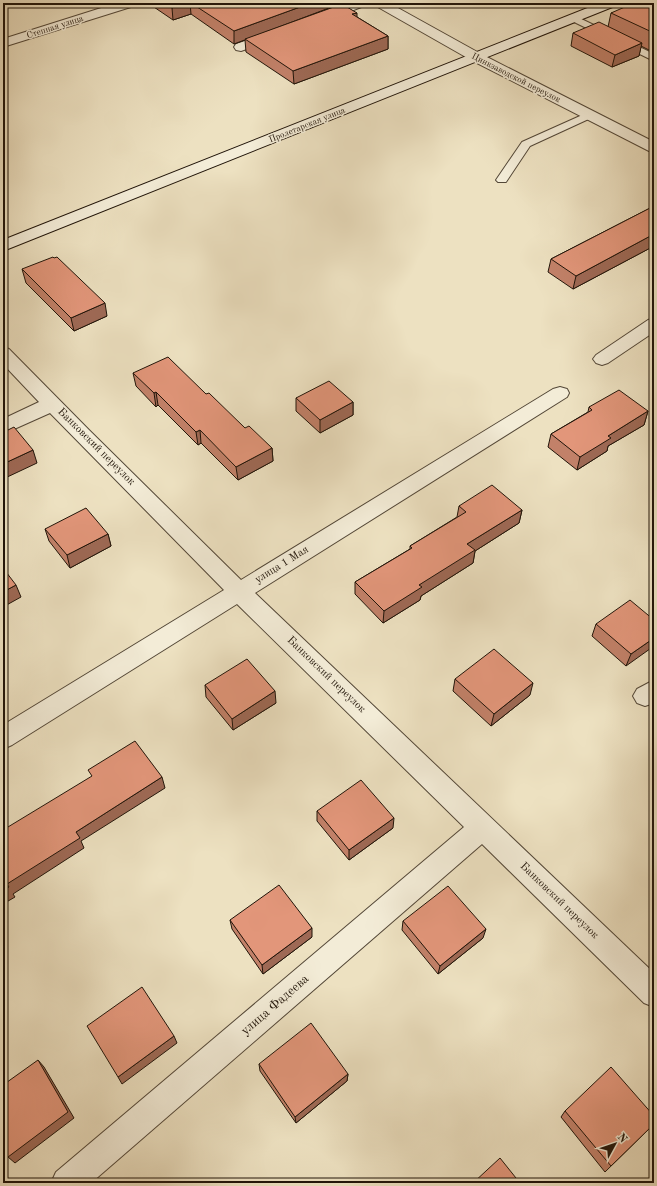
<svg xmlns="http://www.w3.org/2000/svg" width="657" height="1186" font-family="'Old Standard TT',serif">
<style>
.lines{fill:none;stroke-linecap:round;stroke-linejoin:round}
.service-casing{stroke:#534737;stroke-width:2}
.minor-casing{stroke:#534737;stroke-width:2}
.secondary-casing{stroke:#201409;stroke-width:2}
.service{fill:#f3ecd7;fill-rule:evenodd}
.minor{fill:#f3ecd7;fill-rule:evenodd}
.secondary{fill:#f3ecd7;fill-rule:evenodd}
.wall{fill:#c28169;stroke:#201409}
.shaded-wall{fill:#9e6955;stroke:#201409}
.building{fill:#e2967a;stroke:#201409}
.labels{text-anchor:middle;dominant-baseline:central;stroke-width:3;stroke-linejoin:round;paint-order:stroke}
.far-street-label{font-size:9px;fill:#201409;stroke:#f3ecd7}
.street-label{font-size:11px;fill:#201409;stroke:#f3ecd7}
.near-street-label{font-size:13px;fill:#201409;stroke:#f3ecd7}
</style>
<rect width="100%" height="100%" fill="#ede1c1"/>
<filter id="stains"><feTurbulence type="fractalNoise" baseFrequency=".005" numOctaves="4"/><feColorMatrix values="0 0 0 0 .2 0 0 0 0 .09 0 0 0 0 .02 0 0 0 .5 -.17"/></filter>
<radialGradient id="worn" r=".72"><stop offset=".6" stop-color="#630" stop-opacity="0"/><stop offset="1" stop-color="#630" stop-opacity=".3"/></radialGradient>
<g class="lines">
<defs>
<g id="service">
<path d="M573 15 654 54V61L570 20 568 18Z"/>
<path d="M589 112 593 113 594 115 593 117 530 146 506 182H498L496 180 522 142Z"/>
</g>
<g id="minor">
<path d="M117 3H136L134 6 3 47V39Z"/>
<path d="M348 3H366L364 6 325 21H315L314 18 315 15Z"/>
<path d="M374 3H389L481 54 654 142V152L649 151 471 60 376 6Z"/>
<path d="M274 31 279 32 281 35 279 38 241 51 236 50 234 47 236 44Z"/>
<path d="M654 318V332L608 363 602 365 596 363 593 359 596 355 648 320Z"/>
<path d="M3 347 9 349 89 430 241 580 553 389 560 387 567 389 569 393 567 397 255 593 654 973V1007L644 1003 482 844 91 1183H51L56 1172 464 827 237 604 12 745 3 749V725L224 590 50 413 3 434V419L39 402 3 364Z"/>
<path d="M654 680V703L645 706 637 703 633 696 637 689Z"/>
</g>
<path id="secondary" d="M600 3H617L615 6 3 251V240Z"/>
</defs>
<use href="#service" class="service-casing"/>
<use href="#minor" class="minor-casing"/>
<use href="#secondary" class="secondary-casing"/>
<use href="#service" class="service"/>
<use href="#minor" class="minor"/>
<use href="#secondary" class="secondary"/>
</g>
<g class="wall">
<path d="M148 3H329V8L357 17 388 36V49L294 84 246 52 245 40 234 44 191 14 173 20Z"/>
<path d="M654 3V49L651 51 641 46 639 56 612 67 571 46 573 33 608 27 611 13Z"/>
<path d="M654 206V246L573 289 548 272 551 259Z"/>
<path d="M22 269 107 316 74 331 26 283Z"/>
<path d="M133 373 206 394 245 428 272 448 273 461 238 480 201 443 198 445 158 405 156 407 136 386Z"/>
<path d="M296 398 353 402V415L320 433 296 411Z"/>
<path d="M589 407 648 411 644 425 608 446 607 451 577 470 548 447 551 434 588 412Z"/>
<path d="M459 506 522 510 519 523 475 551 473 563 421 596 420 600 383 623 355 594V582L410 549V546L457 517Z"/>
<path d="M45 529 108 534 111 546 70 568 49 541Z"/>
<path d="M654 620 626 666 592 636 596 624Z"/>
<path d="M455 679 530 695 491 726 453 691Z"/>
<path d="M205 685 276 703 233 730 206 697Z"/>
<path d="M317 811 393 828 349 860 317 821Z"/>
<path d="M230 920 312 937 263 974 232 929Z"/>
<path d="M403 921 483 938 438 974 402 930Z"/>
<path d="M259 1064 348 1074 347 1081 296 1123 260 1071Z"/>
<path d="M565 1111 654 1124 605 1172 561 1117Z"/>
</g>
<g class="shaded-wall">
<path d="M187 3H190L191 14 173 20 172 8Z"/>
<path d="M311 3H329V8L234 44V31Z"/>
<path d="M357 13V25L352 14Z"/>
<path d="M388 36V49L294 84 293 71Z"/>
<path d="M654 36V49L651 51Z"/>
<path d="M642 43 639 56 612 67 615 55Z"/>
<path d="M654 234V246L573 289 576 276Z"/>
<path d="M105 303 107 316 74 331 71 318Z"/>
<path d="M156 392 158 405 156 407 154 393Z"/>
<path d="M353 402V415L320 433V420Z"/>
<path d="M648 411 644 425 608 446 607 451 577 470 580 457 608 436Z"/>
<path d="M200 430 201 443 198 445 196 432Z"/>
<path d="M272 448 273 461 238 480 236 467Z"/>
<path d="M33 450 37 463 3 479V464Z"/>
<path d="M522 510 519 523 475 551 473 563 421 596 420 600 383 623 384 611 419 585 467 544Z"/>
<path d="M108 534 111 546 70 568 67 555Z"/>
<path d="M16 585 21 597 3 607V592Z"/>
<path d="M654 638V646L626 666 631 654Z"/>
<path d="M533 683 530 695 491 726 494 714Z"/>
<path d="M275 691 276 703 233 730 232 719Z"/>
<path d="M162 777 165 788 81 841 84 848 13 894 15 897 3 904V891L7 884 76 832Z"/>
<path d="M394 818 393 828 349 860V850Z"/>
<path d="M312 928V937L263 974 262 965Z"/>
<path d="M486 929 483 938 438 974 440 966Z"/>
<path d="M174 1036 177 1043 122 1084 118 1077Z"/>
<path d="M38 1060 44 1067 74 1118 15 1163 8 1157Z"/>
<path d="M348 1074 347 1081 296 1123 295 1117Z"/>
</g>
<g class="building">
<path d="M164 3H187L172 8Z"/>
<path d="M191 3H311L234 31Z"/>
<path d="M634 3H654V33L611 13Z"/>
<path d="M342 4 357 13 352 14 388 36 293 71 245 39Z"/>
<path d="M599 22 642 43 615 55 573 33Z"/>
<path d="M654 206V234L576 276 551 259Z"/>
<path d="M53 257 54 258 57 257 105 303 71 318 22 269Z"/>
<path d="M168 357 206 394 209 393 245 428 249 426 272 448 236 467 200 430 196 432 156 392 154 393 133 373Z"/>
<path d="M329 381 353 402 320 420 296 398Z"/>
<path d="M619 390 648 411 608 436 611 438 580 457 551 434 592 410 589 407Z"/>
<path d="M3 424 8 430 14 427 33 450 3 464Z"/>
<path d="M492 485 522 510 467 544 475 550 419 585 422 587 384 611 355 582 412 548 410 546 466 512 459 506Z"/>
<path d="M86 508 108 534 67 555 45 529Z"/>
<path d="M3 568 16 585 3 592Z"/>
<path d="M630 600 654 620V638L631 654 596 624Z"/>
<path d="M494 649 533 683 494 714 455 679Z"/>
<path d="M247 659 275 691 232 719 205 685Z"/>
<path d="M135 741 162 777 76 832 80 838 7 884 9 887 3 891V834L4 833 3 830 92 776 88 770Z"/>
<path d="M361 780 394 818 349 850 317 811Z"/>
<path d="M279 885 312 928 262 965 230 920Z"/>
<path d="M448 886 486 929 440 966 403 921Z"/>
<path d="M142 987 174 1036 118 1077 87 1026Z"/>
<path d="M311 1023 348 1074 295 1117 259 1064Z"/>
<path d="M38 1060 68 1112 8 1157 3 1147V1085Z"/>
<path d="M611 1067 654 1116V1124L611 1166 565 1111Z"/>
<path d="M500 1158 520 1183H473Z"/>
</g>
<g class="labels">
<g class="far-street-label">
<text transform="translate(55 27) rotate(-18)">Степная улица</text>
<text transform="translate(516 78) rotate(27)">Цинкзаводской переулок</text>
<text transform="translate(307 125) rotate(-22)">Пролетарская улица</text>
</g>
<g class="street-label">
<text transform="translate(96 447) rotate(45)">Банковский переулок</text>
<text transform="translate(282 565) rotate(-32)">улица 1 Мая</text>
<text transform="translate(326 675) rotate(44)">Банковский переулок</text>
<text transform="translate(559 901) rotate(44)">Банковский переулок</text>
</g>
<g class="near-street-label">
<text transform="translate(275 1005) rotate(-41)">улица Фадеева</text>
</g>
</g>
<rect width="657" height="1186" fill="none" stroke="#ede1c1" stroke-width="16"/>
<rect x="4" y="4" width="649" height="1178" fill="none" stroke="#201409" stroke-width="2"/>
<rect x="8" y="8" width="641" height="1170" fill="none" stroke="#201409"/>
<g transform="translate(615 1144) rotate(50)" stroke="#f3ecd7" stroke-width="3" paint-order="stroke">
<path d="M0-3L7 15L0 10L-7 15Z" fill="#201409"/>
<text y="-6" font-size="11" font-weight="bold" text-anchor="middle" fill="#201409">N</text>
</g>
<rect width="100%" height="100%" filter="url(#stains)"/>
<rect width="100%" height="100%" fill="url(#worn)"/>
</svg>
